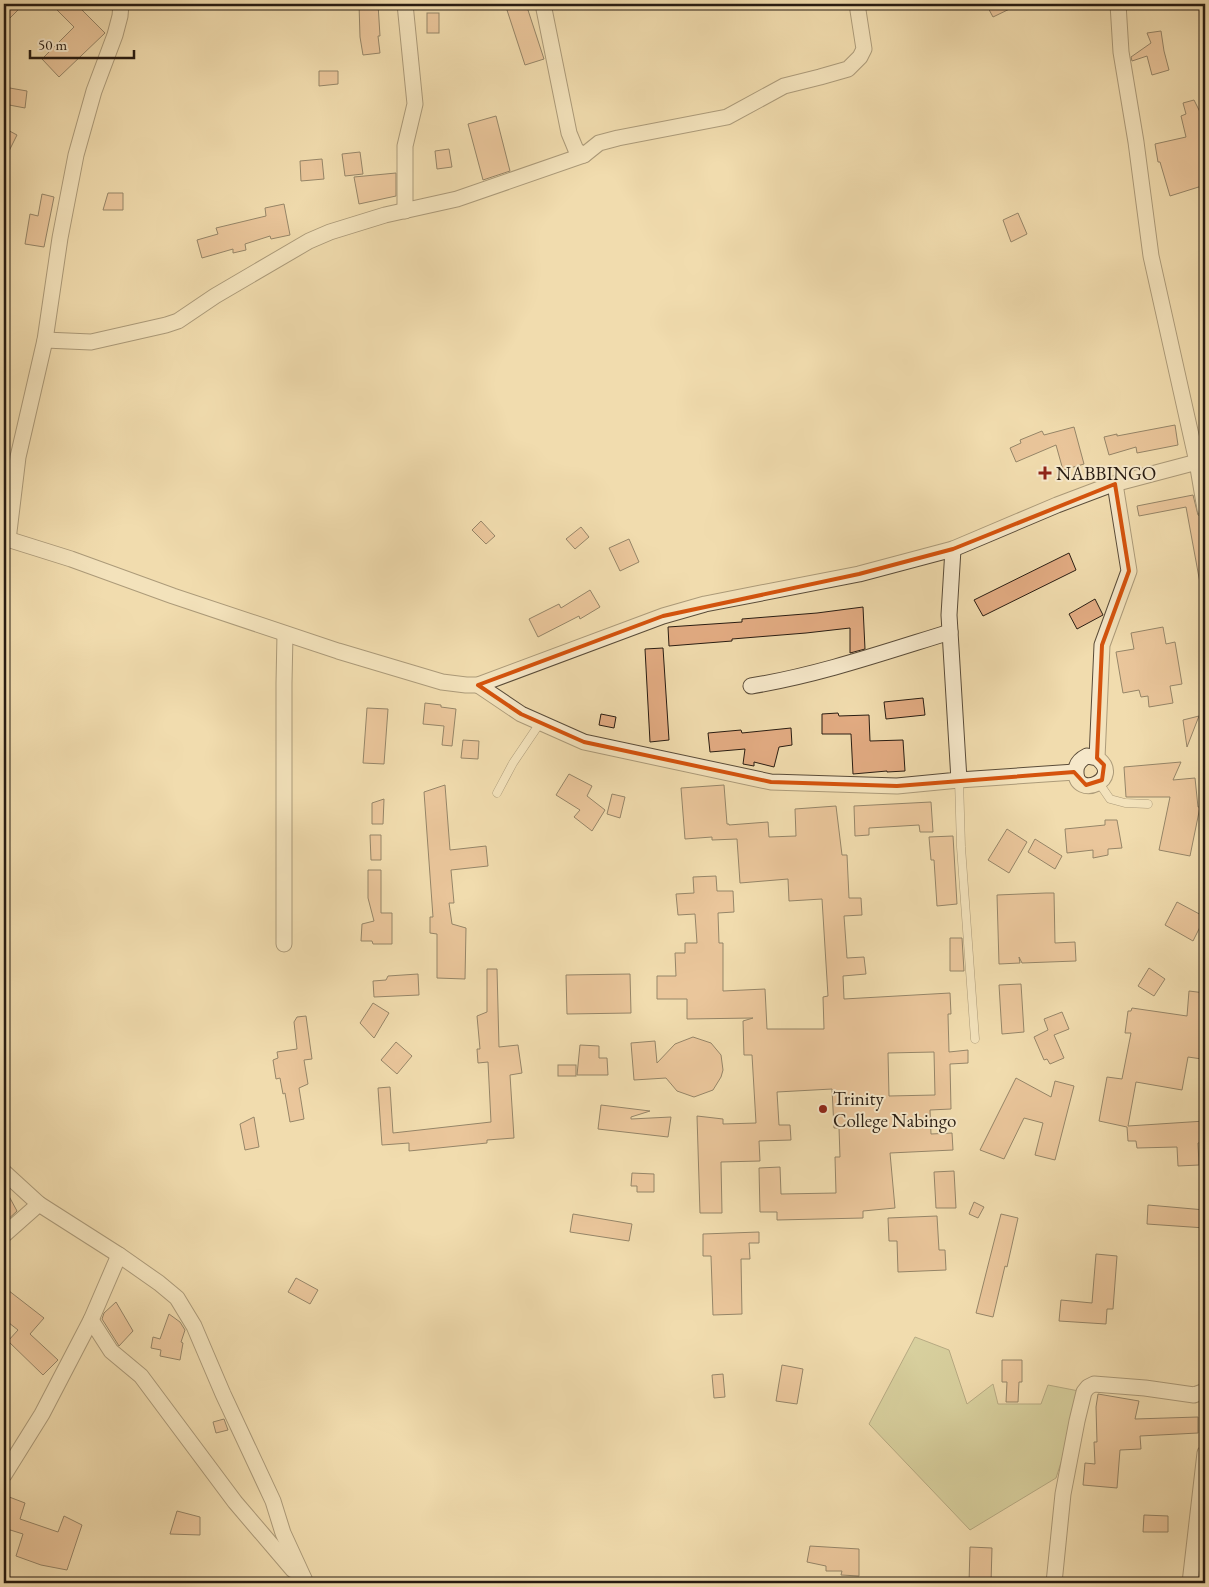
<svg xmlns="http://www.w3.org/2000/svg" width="1209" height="1587" font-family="'EB Garamond',serif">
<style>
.green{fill:#bbc089;stroke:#726e4e}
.building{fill:#e3ac83;stroke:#281c12;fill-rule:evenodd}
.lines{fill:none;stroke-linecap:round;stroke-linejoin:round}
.lane-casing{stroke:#5a4c39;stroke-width:9}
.street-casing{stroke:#5a4c39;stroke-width:17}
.lane{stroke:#f6e8ca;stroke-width:8}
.street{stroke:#f6e8ca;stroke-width:15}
.marked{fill:none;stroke:#d5530d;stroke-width:4;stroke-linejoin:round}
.poi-dot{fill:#8f2418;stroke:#f6e8ca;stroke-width:2}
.labels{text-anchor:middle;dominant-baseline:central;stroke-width:4;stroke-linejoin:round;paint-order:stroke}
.poi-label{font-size:19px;fill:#281c12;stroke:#f6e8ca;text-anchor:start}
</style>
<rect width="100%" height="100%" fill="#f1dcae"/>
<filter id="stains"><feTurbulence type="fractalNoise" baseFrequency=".004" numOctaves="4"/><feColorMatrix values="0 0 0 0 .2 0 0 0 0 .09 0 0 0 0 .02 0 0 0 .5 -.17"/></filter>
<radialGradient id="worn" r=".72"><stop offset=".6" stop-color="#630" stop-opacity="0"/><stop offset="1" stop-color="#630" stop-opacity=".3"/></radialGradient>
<path class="green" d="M915 1337 949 1350 967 1404 993 1384 998 1404H1041L1048 1385 1084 1392 1056 1478 970 1530 869 1424Z"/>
<g class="building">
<path d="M4 4H24L4 24Z"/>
<path d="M51 4H76L105 33 59 77 42 59 74 27Z"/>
<path d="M359 4H378L380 36H378L380 53 363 55 360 37Z"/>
<path d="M505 4H526L544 59 525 65Z"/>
<path d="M986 4H1020L993 17Z"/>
<rect x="427" y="13" width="12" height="20"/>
<path d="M1161 31 1164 51 1169 70 1152 75 1147 56 1132 61 1131 57 1151 43 1147 33Z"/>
<path d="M319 71H338V84L319 86Z"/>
<path d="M4 87 27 91 25 108 4 104Z"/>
<path d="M1194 100 1205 122V185L1170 196 1160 162H1158L1155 144 1186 137 1181 116 1186 114 1183 103Z"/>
<path d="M496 116 510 171 483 180 468 124Z"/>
<path d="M4 128 17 135 4 161Z"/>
<path d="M449 149 452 167 437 169 435 151Z"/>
<path d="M360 152 363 174 345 176 342 154Z"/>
<path d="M322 159 324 179 301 181 300 161Z"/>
<path d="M396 173V196L359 204 354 177Z"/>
<path d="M108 193H123V210H103Z"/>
<path d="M42 194 54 197 44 247 25 244 30 214 38 216Z"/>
<path d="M284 204 290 235 271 239 270 236 245 244 246 250 233 253V249L202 258 197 240 218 234 216 228 266 216 265 208Z"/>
<path d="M1018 213 1027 234 1011 242 1003 220Z"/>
<path d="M1175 425 1178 445 1137 453 1136 447 1109 455 1104 437 1117 434V436Z"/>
<path d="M1074 427 1084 464 1063 470 1056 445 1016 462 1010 448 1021 443 1020 440 1042 431 1044 435Z"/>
<path d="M1193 495 1198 515 1205 518V582L1200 583 1186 507 1139 516 1137 506Z"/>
<path d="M481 521 495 536 486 544 472 530Z"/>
<path d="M581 527 589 537 575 549 566 539Z"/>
<path d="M629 539 639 562 620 571 609 548Z"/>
<path d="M1069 553 1076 570 983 616 974 600Z"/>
<path d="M590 590 600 607 580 619 579 616 538 637 529 619 559 604 561 608Z"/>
<path d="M1095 599 1103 615 1077 629 1069 614Z"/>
<path d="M863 607 865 649 850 653V628L806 633 732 639V641L669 646 668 627 742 622V619L817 613Z"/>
<path d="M1163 627 1166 644 1175 642 1182 684 1170 686 1173 703 1149 707 1148 696 1141 697 1139 690 1123 693 1116 652 1134 649 1131 633Z"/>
<path d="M663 648 669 740 650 742 645 649Z"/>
<path d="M923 698 925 715 886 719 884 702Z"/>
<path d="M425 703 441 705V707L456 709 452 746 442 745 444 726 423 724Z"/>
<path d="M367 708 388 709 384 764 363 763Z"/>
<path d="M838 713 839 716 869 715 870 741 903 740 905 771 887 772V771L853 774 851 734H822V714Z"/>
<path d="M601 714 616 717 614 728 599 725Z"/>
<path d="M1199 716 1187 747 1183 720Z"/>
<path d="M791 728 792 745 779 747 774 767 754 762V766L743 764 745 749 710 752 708 733 741 730 742 733Z"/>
<path d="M463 740 479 741 478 759 461 758Z"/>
<path d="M1181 762 1173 780 1195 778 1198 807H1200L1190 856 1159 850 1170 797H1126L1124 767Z"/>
<path d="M569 774 592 786 587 796 605 810 592 831 574 817 580 810 556 795Z"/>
<path d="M445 785 450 850 486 846 488 866 451 870 454 903H449L452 924 466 928 465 979 437 978V934L430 933V917H433L424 792Z"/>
<path d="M724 785 727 824H729V825L768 822 769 837 796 836 795 809 836 806 842 855H847L849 898H861L862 915 844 916 847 958 864 957 866 974 843 976 844 999 950 993 951 1014H948L949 1052 968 1050V1063L950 1064 951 1109 930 1110 931 1134 952 1133 953 1150 890 1153 895 1208 863 1211V1218L777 1220V1212H760L759 1168 780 1167 781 1194 836 1193 835 1157H840L839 1128H834L832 1089 777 1092 779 1125H790L791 1140 759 1141 760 1161 721 1162 722 1213H700L697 1116 723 1119V1124L756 1123 752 1055H744L743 1021 753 1018 687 1019V999H657V976H676L675 953H685V943H697L695 914 678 915 676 894 694 893 693 877 716 876 717 891H733L734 912 718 913 719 943H723V991L765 989 767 1029H824L823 997 828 996 822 899 789 901 788 879 740 883 737 839 712 840V837L685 839 681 788ZM934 1052 935 1095 889 1096 888 1053Z"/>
<path d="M612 794 625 797 620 818 607 814Z"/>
<path d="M384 799 383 824H372V803Z"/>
<path d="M931 802 933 832H920L919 825 869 828V835L855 836 854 806Z"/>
<path d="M1105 820H1117L1122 848 1108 849V855L1093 858V850L1067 853 1065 829 1105 825Z"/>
<path d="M1007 829 1027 842 1009 873 988 860Z"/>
<path d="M370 835H381V860H371Z"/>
<path d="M953 836 957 904 937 906 934 860H931L929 837Z"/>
<path d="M1035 839 1062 856 1055 869 1028 852Z"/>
<path d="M368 870H381V913H392V944H373L372 941H361L362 924 374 921 368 898Z"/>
<path d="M1046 893H1054L1055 943 1075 942 1076 961 1022 963 1019 957 1020 963 999 964 997 895Z"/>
<path d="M1177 902 1205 917 1193 941 1165 925Z"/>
<path d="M950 938H962L964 971H950Z"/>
<path d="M1149 968 1165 979 1154 996 1138 986Z"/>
<path d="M487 969H497L499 1047 518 1045 522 1073 510 1075 514 1138 487 1140V1143L409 1151V1143L382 1145 378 1088 390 1087 393 1133 491 1122 488 1062 478 1063 477 1049H480L477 1016 487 1012Z"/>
<path d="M418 974 419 995 374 997 373 981 386 980 388 976Z"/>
<path d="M630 974 631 1013 567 1014 566 975Z"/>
<path d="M1021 984 1024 1032 1002 1034 999 985Z"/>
<path d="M1189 991 1205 993V1032L1202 1059 1188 1057 1182 1090 1136 1082 1128 1126 1205 1121V1142L1198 1143 1199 1165 1178 1166 1177 1147 1137 1148 1136 1141H1128L1127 1127 1099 1121 1107 1077 1122 1079 1131 1033H1125L1128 1011H1131L1132 1008 1187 1016Z"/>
<path d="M373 1003 389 1013 374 1038 360 1023Z"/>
<path d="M1062 1012 1069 1029 1054 1035 1064 1058 1050 1064 1047 1059 1044 1060 1034 1037 1048 1030 1044 1019Z"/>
<path d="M306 1016 312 1059 304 1060 308 1084 299 1088 304 1119 290 1122 285 1093 283 1094 280 1078 276 1079 273 1060 278 1058 277 1052 297 1049 294 1022 297 1017Z"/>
<path d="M693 1037 711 1043 721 1055 723 1070 721 1077 713 1090 694 1097 677 1091 666 1078 634 1080 631 1043 655 1041 657 1063 675 1044Z"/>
<path d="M396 1042 412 1056 397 1074 381 1060Z"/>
<path d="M580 1045 599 1046V1058H607L608 1075H577Z"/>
<rect x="558" y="1065" width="18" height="11"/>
<path d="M1016 1078 1051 1097 1055 1081 1074 1086 1055 1160 1035 1155 1043 1123 1024 1118 1004 1159 980 1150Z"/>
<path d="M601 1105 650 1111 631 1117V1119L671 1117 668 1137 598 1129Z"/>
<path d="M254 1117 259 1147 245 1150 240 1124Z"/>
<path d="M954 1171 956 1208H936L934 1172Z"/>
<path d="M632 1173 654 1174V1192H637V1186H631Z"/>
<path d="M4 1187 17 1211 4 1223Z"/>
<path d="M974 1202 984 1207 978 1218 969 1214Z"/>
<path d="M1148 1205 1205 1210V1228L1147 1224Z"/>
<path d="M573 1214 632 1224 629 1241 570 1232Z"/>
<path d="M1001 1214 1018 1218 1007 1267 1005 1266 993 1317 976 1313Z"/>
<path d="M937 1216 939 1250H945L946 1270 898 1272 897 1241H889L888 1218Z"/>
<path d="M759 1232V1243H749L750 1259H741L742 1314 713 1315 711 1256H703V1234Z"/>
<path d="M1096 1254 1117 1256 1113 1309H1107L1106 1324 1059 1321 1061 1300 1092 1303Z"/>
<path d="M296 1278 318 1290 310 1304 288 1292Z"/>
<path d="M4 1287 44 1318 30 1334 58 1360 43 1375 8 1341 18 1330 4 1319Z"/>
<path d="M116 1302 133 1331 119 1346 102 1319 104 1313Z"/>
<path d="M169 1314 180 1322 185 1330 181 1342 183 1343 180 1360 160 1356 161 1350 151 1348 153 1337 160 1339Z"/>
<path d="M1002 1360H1022V1382H1019L1018 1402H1006L1007 1382H1002Z"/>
<path d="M782 1365 803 1369 797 1404 776 1401Z"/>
<path d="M723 1374 725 1397 714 1398 712 1375Z"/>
<path d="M1098 1394 1139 1401 1135 1419 1198 1417V1433L1140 1436 1141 1449 1120 1450 1117 1488 1083 1485 1085 1463 1095 1464 1094 1442H1097L1096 1407Z"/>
<path d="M224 1419 228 1430 216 1433 213 1422Z"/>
<path d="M4 1495 25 1503 20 1519 58 1532 64 1516 82 1525 67 1570 41 1565 16 1556 23 1534 4 1528Z"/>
<path d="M177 1511 200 1517V1535L170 1534Z"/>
<path d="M1144 1515 1168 1516V1532H1143Z"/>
<path d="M810 1546 859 1549V1576L841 1575 842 1571H826V1566L807 1562Z"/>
<path d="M970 1547 992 1548 991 1583H969Z"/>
</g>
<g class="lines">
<defs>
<g id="lane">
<path d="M959 780 961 847 975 1039"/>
<path d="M1099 783 1110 799 1125 803 1148 804"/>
<path d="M497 793 513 763 540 723"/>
</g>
<g id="street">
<path d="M543 4 569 133 576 150 584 155"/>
<path d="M1118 4 1121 52 1136 142 1151 256 1197 462 1205 509"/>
<path d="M405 211V146L415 104 405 4"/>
<path d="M45 340 91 342 166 325 178 321 215 296 309 241 330 232 385 215 457 199 584 155 599 143 618 138 727 117 784 86 820 77 848 69 860 57 864 49 857 4"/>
<path d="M4 538 71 559 173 596 338 651 442 682 466 685H478L663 616 705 604 859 574 953 549 1057 505 1110 485 1197 462 1205 461"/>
<path d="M8 540 18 457 45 340 60 238 76 155 94 91 115 35 120 16 121 4"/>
<path d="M478 685 521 714 584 742 771 782 897 786 959 780 949 615 953 549"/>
<path d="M751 686C819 675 885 652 950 632"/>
<path d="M1097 758 1087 756C1081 759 1076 763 1076 771 1075 801 1125 779 1097 758L1102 645 1129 571 1115 484"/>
<path d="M959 780 1075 772"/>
<path d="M284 944V683L285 634"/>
<path d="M4 1172 39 1204 119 1255 159 1283 177 1298 194 1326 223 1394 273 1501 283 1533 306 1583"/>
<path d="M4 1235 39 1204"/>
<path d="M91 1320 111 1351 141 1376 235 1502 293 1570"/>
<path d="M4 1475 42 1414 91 1320 119 1255"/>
<path d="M1054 1583 1063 1494 1077 1421 1084 1392 1088 1387 1094 1384 1145 1388 1194 1395 1205 1391"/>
<path d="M1190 1583 1205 1453"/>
</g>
</defs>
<use href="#lane" class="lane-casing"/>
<use href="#street" class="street-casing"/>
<use href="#lane" class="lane"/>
<use href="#street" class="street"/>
</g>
<path d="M0 0H1209V1587H0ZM1115 484 1129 571 1102 645 1097 758 1104 765 1102 780 1086 785 1074 772 897 786 771 782 584 742 521 714 478 685 663 616 859 574 953 549Z" fill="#f1dcae" fill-opacity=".55" fill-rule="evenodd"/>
<path class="marked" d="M1115 484 1129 571 1102 645 1097 758 1104 765 1102 780 1086 785 1074 772 897 786 771 782 584 742 521 714 478 685 663 616 859 574 953 549Z"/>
<g class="poi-dot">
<path d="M1042.5 465.5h5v5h5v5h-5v5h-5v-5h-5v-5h5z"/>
<circle cx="823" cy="1109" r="5"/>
</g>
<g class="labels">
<g class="poi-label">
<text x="1056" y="473">NABBINGO</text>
<text x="833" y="1098">Trinity<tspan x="833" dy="22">College Nabingo</tspan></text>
</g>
</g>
<rect width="1209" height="1587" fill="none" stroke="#f1dcae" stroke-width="20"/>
<rect x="5" y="5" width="1199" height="1577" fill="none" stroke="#281c12" stroke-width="2.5"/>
<rect x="10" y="10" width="1189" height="1567" fill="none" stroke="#281c12"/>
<path d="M30 50v8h104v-8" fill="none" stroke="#281c12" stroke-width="2.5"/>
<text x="38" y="50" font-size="15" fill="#281c12" stroke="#f6e8ca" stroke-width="4" paint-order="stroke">50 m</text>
<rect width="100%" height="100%" filter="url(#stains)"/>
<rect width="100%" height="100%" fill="url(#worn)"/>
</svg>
